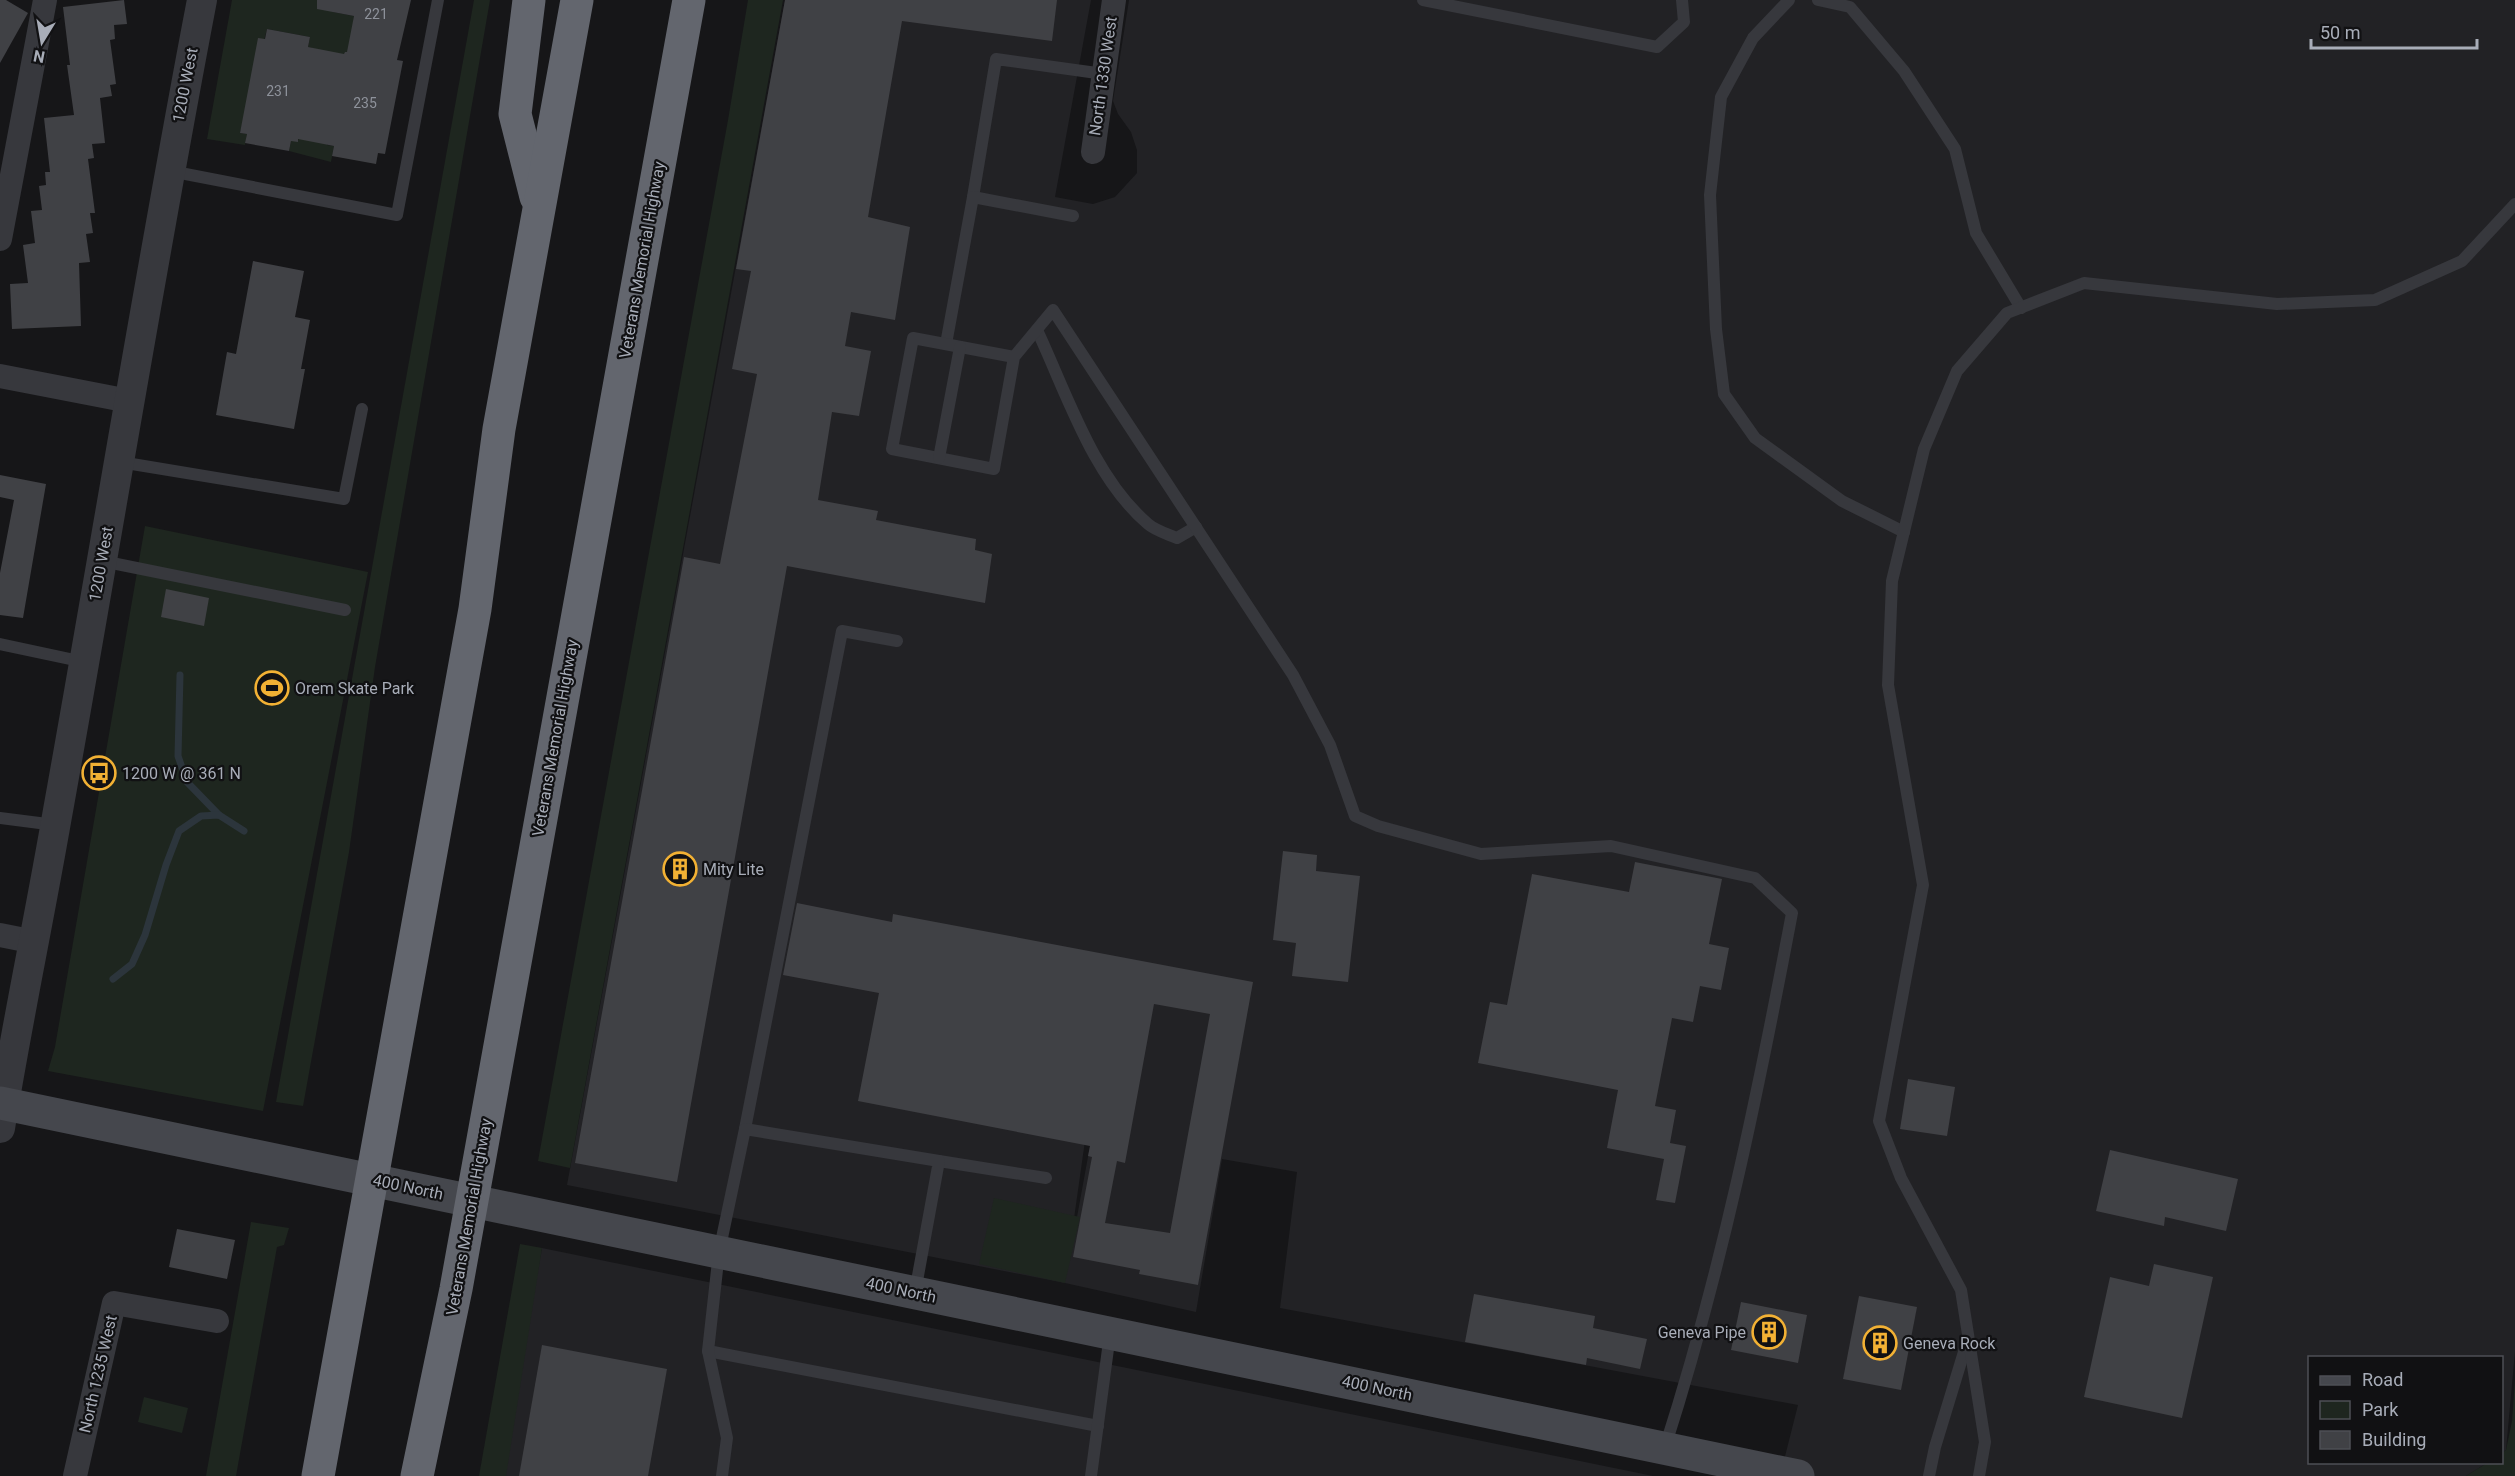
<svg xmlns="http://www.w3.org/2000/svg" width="2515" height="1476" font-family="Roboto,sans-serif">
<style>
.built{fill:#222225;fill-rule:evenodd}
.green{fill:#1e261f}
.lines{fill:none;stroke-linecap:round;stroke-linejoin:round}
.stream{stroke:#2c353c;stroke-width:7}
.building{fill:#404145;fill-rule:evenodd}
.service{stroke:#37383d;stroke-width:12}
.minor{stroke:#37383d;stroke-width:24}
.tertiary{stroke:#37383d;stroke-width:30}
.secondary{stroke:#45474d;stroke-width:33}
.motorway{stroke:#63666e;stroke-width:33}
.labels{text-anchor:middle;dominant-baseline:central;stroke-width:4.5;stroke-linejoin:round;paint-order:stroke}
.number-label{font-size:14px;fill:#8e929b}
.street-label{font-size:16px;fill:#a8adb8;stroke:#111113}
.poi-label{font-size:16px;fill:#a8adb8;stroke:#111113;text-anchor:start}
</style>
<rect width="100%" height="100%" fill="#161618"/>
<g class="built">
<path d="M785 0H1091L1055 197 1093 204 1115 197 1137 173V150L1131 132 1118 114 1113 101 1129 0H2515V1351L2506 1450 2502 1453V1358H2310V1462L2487 1463 2466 1476H1780L1798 1405 1280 1308 1297 1172 1222 1159 1196 1312 1065 1283 567 1185ZM1111 957 1124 959 1069 1261H1068Z"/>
<path d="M542 1248 1653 1476H500Z"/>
</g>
<g class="green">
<path d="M232 0H328L334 5 333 12 354 16 351 53 345 52 327 145 334 146 331 162 289 151 291 141H298L315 49 308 47 310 37 267 29 240 133 247 134 245 145 207 139Z"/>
<path d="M474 0H490L375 667 349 852 303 1106 276 1102Z"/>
<path d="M748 0H783L570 1168 538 1161 728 120Z"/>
<path d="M145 526 368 572 263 1111 48 1071 55 1047Z"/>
<path d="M994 1198 1080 1217 1065 1283 979 1264Z"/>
<path d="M251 1222 289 1228 284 1245 277 1247 236 1476H206Z"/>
<path d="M520 1244 542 1248 506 1476H479Z"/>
<path d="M2515 1379V1476H2466L2487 1463 2502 1462V1453L2506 1450 2512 1421Z"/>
<path d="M144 1397 188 1408 182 1433 138 1422Z"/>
</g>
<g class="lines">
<g class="stream">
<path d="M180 675 178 756 187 782 219 815"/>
<path d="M113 979 132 964 145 935 166 865 179 831 201 816 219 815 244 831"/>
</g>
</g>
<g class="building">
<path d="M0 0H6L28 13 0 63Z"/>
<path d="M124 0 127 24 114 25 115 39 110 40 116 84 110 85 112 96 100 98 105 143 92 144 94 158 88 159 95 213H90L93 233 86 234 90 262 79 263 81 326 12 329 10 284 28 283 23 245 35 243 31 211 42 210 39 186 46 185 45 172H50L44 118 74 115 67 65H70L63 7Z"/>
<path d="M317 0H411L397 60 403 61 385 154 378 153 376 164 332 156 334 146 298 139V142L291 141 289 151 245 143 247 134 240 133 258 38 265 39 267 29 310 37 308 47 344 54 345 52H347L354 16 317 9Z"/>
<path d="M785 0H1057L1052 41 902 21 868 217 910 227 895 320 851 312 845 346 871 351 859 416 832 412 818 500 878 511 876 520 976 539 975 550 992 554 985 603 787 566 677 1182 575 1163 684 557 720 564 757 374 732 369 751 271 736 269Z"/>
<path d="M253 261 304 271 295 317 310 320 301 369H305L294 429 216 415 227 352 236 354Z"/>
<path d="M0 475 46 484 23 618 0 615V573L14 500 0 497Z"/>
<path d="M166 589 209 598 204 626 161 617Z"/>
<path d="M1283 851 1317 855 1316 871 1360 876 1348 982 1292 976 1296 943 1273 940Z"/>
<path d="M1635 862 1722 879 1709 944 1729 948 1721 990 1700 986 1693 1022 1672 1018 1655 1106 1676 1110 1670 1143 1686 1146 1675 1203 1656 1200 1664 1159 1607 1148 1618 1090 1478 1063 1490 1002 1507 1005 1532 874 1629 892Z"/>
<path d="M797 903 892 922 893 914 1253 982 1198 1285 1139 1274 1140 1270 1073 1257 1092 1157 1088 1156 1090 1146 858 1101 879 993 783 975ZM1154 1004 1210 1014 1170 1233 1105 1223 1117 1161 1125 1163Z"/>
<path d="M1908 1079 1955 1087 1947 1136 1900 1129Z"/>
<path d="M2110 1150 2238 1179 2226 1231 2165 1217 2164 1226 2096 1211Z"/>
<path d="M177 1229 235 1240 227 1279 169 1267Z"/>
<path d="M2154 1264 2213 1277 2182 1418 2084 1397 2110 1277 2149 1286Z"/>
<path d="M1474 1294 1595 1316 1593 1328 1647 1339 1640 1369 1587 1358 1586 1365 1465 1342Z"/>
<path d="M1859 1296 1917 1307 1901 1390 1843 1379Z"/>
<path d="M1741 1302 1807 1315 1798 1363 1731 1350Z"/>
<path d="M542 1345 667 1369 648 1476H519Z"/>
</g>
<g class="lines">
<g class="service">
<path d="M1423 0 1657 47 1684 22 1682 0"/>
<path d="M1789 0 1753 38 1721 97 1710 195 1716 329 1724 394 1755 438 1842 501 1904 532"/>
<path d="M1818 0 1850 7 1904 71 1955 149 1976 233 2021 308"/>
<path d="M170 171 397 215 438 0"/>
<path d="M973 197 996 59 1104 74"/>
<path d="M1037 330C1067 394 1093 477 1148 524 1156 531 1168 534 1177 538L1196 527"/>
<path d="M946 344 973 197 1073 216"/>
<path d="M1014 357 913 338 892 449 994 469 1014 357 1053 310 1293 675 1330 745 1355 816 1378 826 1481 854 1611 846 1755 878 1792 913C1758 1093 1721 1273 1665 1447"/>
<path d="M939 458 960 347"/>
<path d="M120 462 344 499 362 409"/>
<path d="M102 561 345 610"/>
<path d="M0 644 84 662"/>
<path d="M0 818 55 825"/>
<path d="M745 1129 842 631 897 641"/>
<path d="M939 1161 1046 1178"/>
<path d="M708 1351 1098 1426"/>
<path d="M722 1476 727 1438 708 1351 719 1252 745 1129 939 1161 915 1292"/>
<path d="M1091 1476 1110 1334"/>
<path d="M1929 1476 1935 1447 1967 1342"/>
<path d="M1979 1476 1985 1442 1961 1290 1901 1178 1879 1121 1923 885 1888 685 1892 581 1924 449 1957 371 2007 313 2084 283 2277 304 2375 300 2462 261 2515 204"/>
</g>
<g class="minor">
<path d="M1093 152 1114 0"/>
<path d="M0 239 45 0"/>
<path d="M0 376 129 401"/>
<path d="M0 935 35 942"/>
<path d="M75 1476 114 1303 217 1321"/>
</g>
<path class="tertiary" d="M0 1128C17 1023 39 920 57 816 106 544 150 271 202 0"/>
<path class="secondary" d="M0 1103 1798 1476"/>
<g class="motorway">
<path d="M529 0 515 114 536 197"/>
<path d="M318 1476 475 609 499 429 577 0"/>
<path d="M417 1476 456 1289 689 0"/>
</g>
</g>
<defs>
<symbol id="stadium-ring" viewBox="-11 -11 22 22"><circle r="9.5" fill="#111113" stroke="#f2b134" stroke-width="1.5"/><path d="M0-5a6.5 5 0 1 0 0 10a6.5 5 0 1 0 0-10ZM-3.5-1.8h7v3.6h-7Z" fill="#f2b134"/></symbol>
<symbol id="bus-ring" viewBox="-11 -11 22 22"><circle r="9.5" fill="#111113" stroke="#f2b134" stroke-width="1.5"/><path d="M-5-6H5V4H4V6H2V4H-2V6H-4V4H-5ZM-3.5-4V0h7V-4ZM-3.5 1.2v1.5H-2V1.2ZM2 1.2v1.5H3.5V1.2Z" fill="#f2b134"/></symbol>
<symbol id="building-ring" viewBox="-11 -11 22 22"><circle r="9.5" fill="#111113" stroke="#f2b134" stroke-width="1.5"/><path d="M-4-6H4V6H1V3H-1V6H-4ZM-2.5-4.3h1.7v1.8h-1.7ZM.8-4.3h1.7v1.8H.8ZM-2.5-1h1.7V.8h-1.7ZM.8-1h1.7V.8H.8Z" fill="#f2b134"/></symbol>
</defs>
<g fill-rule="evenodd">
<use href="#stadium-ring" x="253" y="669" width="38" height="38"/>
<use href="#bus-ring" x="80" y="754" width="38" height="38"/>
<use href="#building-ring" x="661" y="850" width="38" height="38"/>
<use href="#building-ring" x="1750" y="1313" width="38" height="38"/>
<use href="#building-ring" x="1861" y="1324" width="38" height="38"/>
</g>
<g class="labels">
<g class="number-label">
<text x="376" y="14">221</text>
<text x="278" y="91">231</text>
<text x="365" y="103">235</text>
</g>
<g class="street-label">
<text transform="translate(1103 76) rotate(-82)">North 1330 West</text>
<text transform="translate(185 85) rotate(-79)">1200 West</text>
<text transform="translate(642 260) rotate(-80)">Veterans Memorial Highway</text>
<text transform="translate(101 564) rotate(-80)">1200 West</text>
<text transform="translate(555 738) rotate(-80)">Veterans Memorial Highway</text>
<text transform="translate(408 1187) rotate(12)">400 North</text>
<text transform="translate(469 1217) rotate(-80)">Veterans Memorial Highway</text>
<text transform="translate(901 1290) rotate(12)">400 North</text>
<text transform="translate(98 1374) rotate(-77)">North 1235 West</text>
<text transform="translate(1377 1388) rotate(12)">400 North</text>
</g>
<g class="poi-label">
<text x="295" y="688">Orem Skate Park</text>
<text x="122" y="773">1200 W @ 361 N</text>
<text x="703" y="869">Mity Lite</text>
<text x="1746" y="1332" text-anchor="end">Geneva Pipe</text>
<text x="1903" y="1343">Geneva Rock</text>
</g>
</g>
<rect x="2308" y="1356" width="195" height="108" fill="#111113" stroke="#4d4f55" stroke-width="1.5"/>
<rect x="2320" y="1376" width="30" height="9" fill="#45474d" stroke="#4d4f55" stroke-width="1.5"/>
<text x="2362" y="1386" font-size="18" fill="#a8adb8">Road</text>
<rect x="2320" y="1401" width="30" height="18" fill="#1e261f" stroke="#4d4f55" stroke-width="1.5"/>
<text x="2362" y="1416" font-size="18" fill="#a8adb8">Park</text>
<rect x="2320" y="1431" width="30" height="18" fill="#404145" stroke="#4d4f55" stroke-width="1.5"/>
<text x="2362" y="1446" font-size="18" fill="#a8adb8">Building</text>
<g transform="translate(42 42) rotate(191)" stroke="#111113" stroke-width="4.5" paint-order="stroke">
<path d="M0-4.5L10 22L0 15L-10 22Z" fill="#a8adb8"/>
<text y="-9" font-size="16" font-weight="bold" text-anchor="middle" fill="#a8adb8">N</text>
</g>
<path d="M2311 39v9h166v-9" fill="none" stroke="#a8adb8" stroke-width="3"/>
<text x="2320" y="39" font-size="18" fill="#a8adb8" stroke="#111113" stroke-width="4.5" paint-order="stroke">50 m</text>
</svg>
